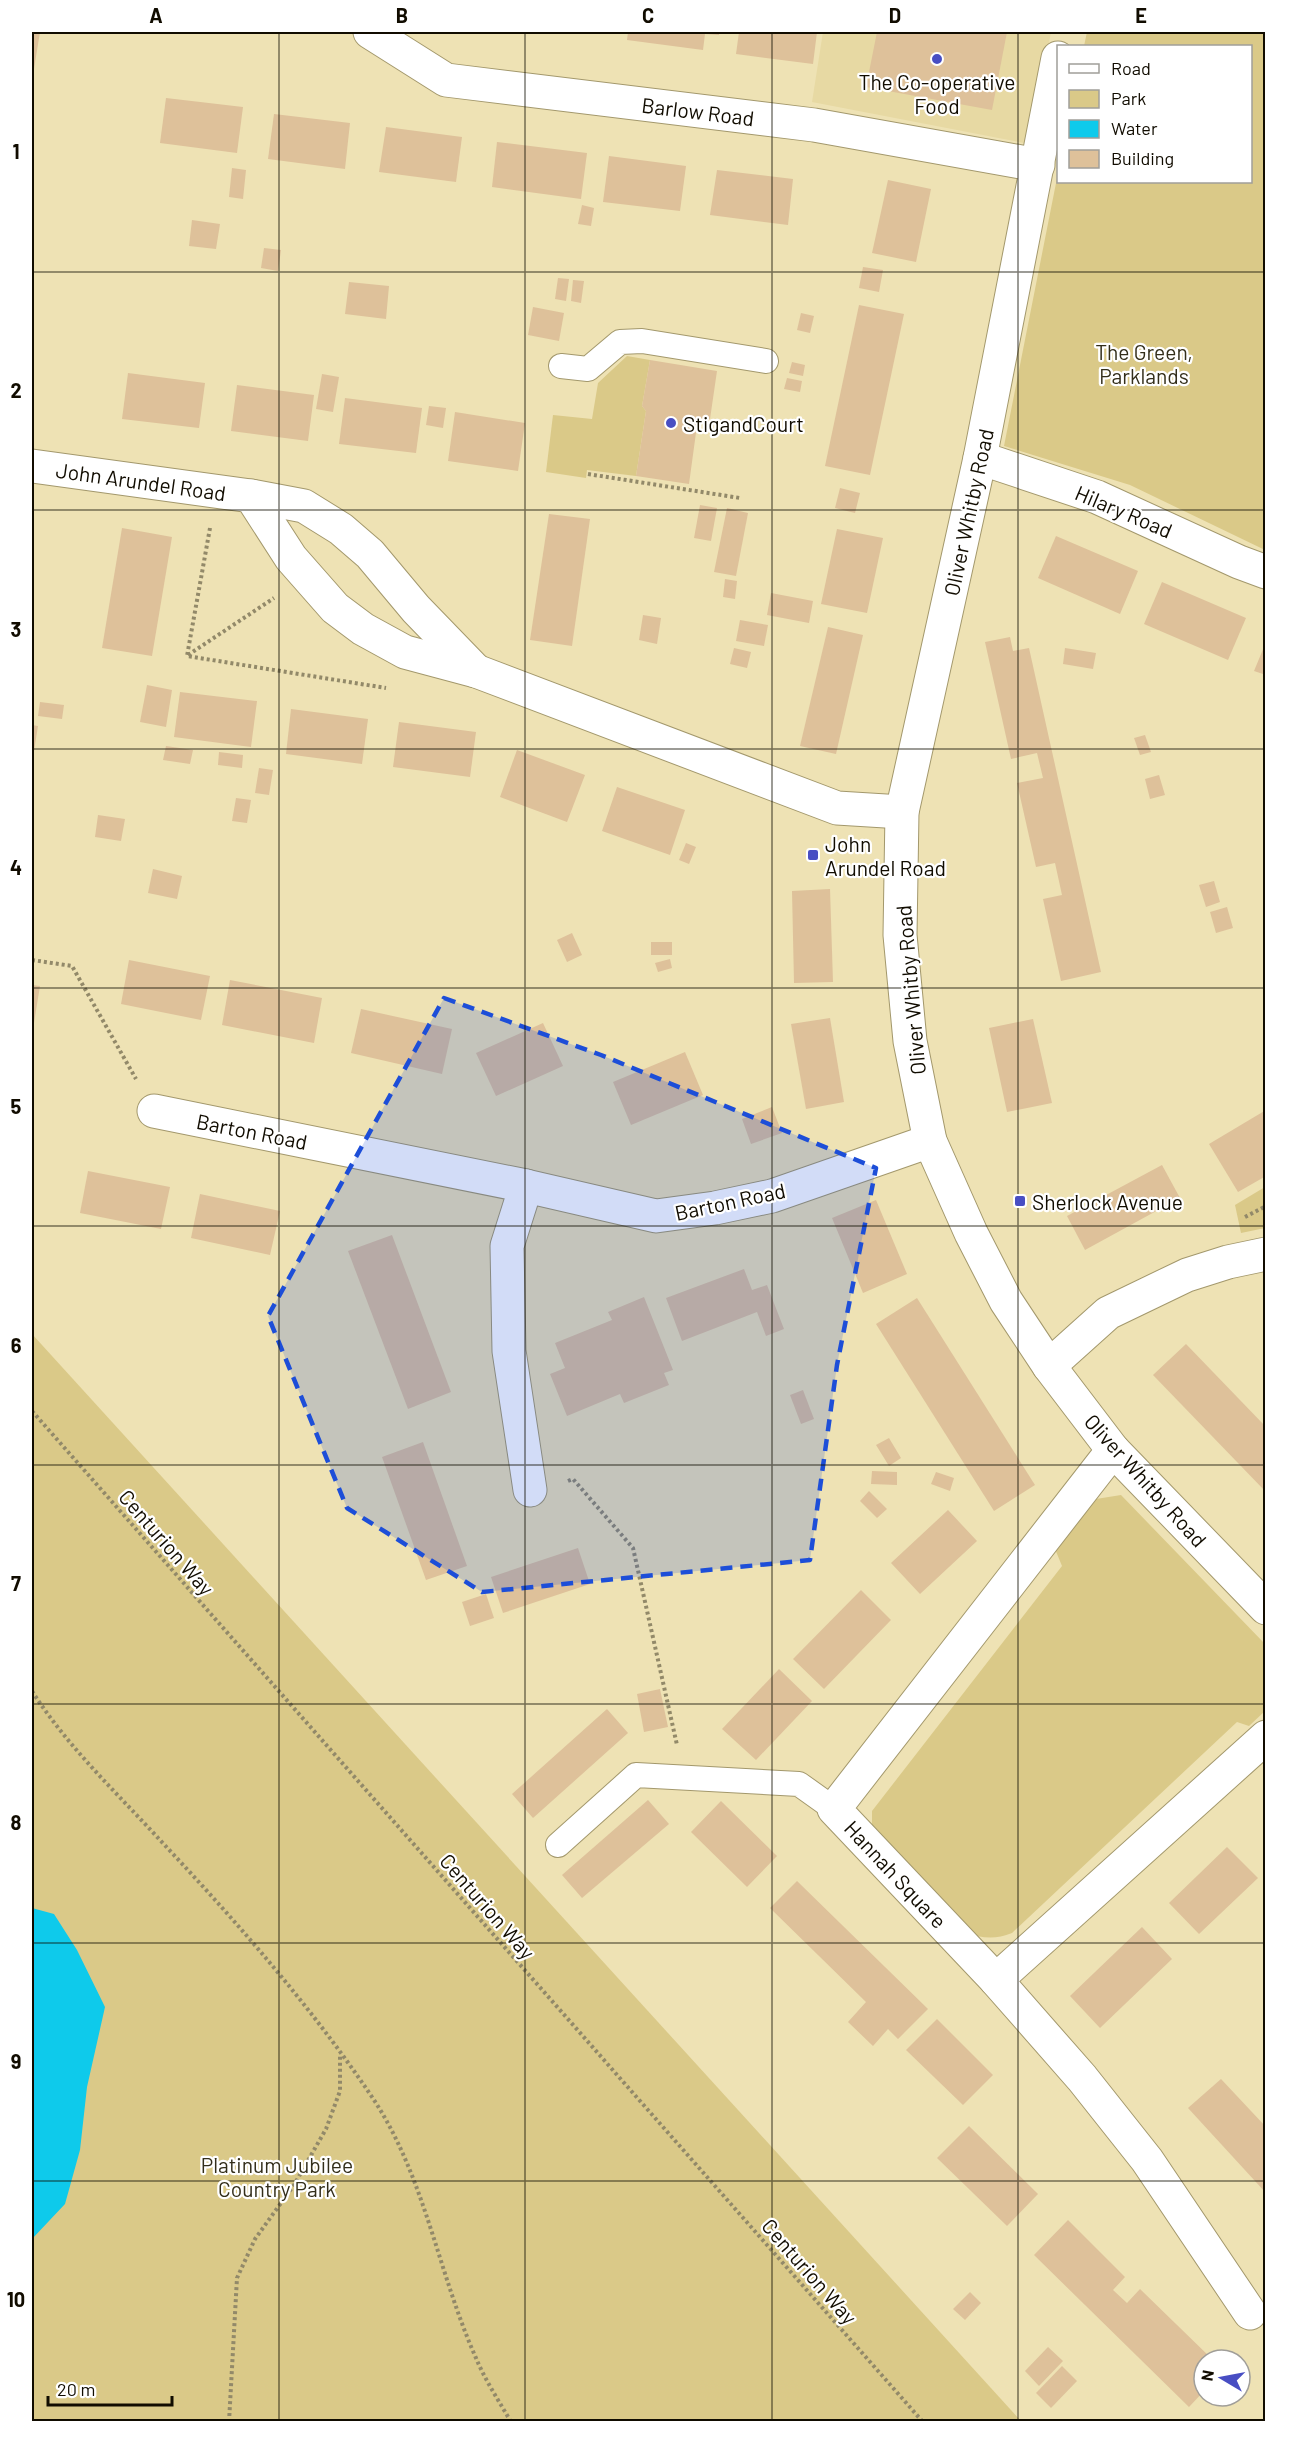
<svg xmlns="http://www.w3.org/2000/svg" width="1297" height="2453" font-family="Barlow,sans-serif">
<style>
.built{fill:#e7d9a3}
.green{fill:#dac988}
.water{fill:#0ecaeb}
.building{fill:#dec19a}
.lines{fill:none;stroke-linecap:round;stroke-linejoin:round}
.service-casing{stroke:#a3986c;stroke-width:26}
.minor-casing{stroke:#a3986c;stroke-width:35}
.path{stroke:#928969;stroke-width:4;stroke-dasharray:3 3;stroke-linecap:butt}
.service{stroke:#fff;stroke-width:24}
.minor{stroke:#fff;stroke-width:33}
.marked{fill:#1d4ed8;fill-opacity:0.2;stroke:#1d4ed8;stroke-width:4.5;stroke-dasharray:12 8;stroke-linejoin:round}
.grid{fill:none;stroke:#110c00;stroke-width:1.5;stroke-opacity:0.55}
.poi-dot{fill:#484ec3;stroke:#fff;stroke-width:2}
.labels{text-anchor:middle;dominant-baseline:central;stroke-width:4.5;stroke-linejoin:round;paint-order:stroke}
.poi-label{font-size:21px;fill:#110c00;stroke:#fff;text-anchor:start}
.street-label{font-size:21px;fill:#110c00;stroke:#fff}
.park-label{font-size:21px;fill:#332e1a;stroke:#fff}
.neatline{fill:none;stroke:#110c00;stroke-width:2}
.grid-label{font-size:20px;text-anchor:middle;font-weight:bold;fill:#110c00}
</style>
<rect width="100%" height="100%" fill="#eee2b4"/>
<path class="built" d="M823 32H1051L1029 144 812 102Z"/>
<g class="green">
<path d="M1087 32H1265V550L1130 485 1004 446 1058 173V182H1250V46H1084Z"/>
<path d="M627 356 650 360 642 406 646 411 636 476 587 470 586 478 546 472 553 415 592 419 598 383Z"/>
<path d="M1265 1187V1228L1241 1233 1235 1205Z"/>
<path d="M32 1334 1021 2421H32Z"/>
<path d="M1121 1495 1265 1644V1711L1249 1726 1237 1722 1012 1933C995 1940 982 1938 965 1933L872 1830V1811L1062 1566 1055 1549 1096 1499Z"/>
</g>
<path class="water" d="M32 1908 54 1914 77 1950 105 2007 87 2087 80 2150 65 2204 32 2239Z"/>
<g class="building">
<path d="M32 32H40L33 75H32Z"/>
<path d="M628 32H719V35L705 34 703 50 627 40Z"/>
<path d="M739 32H817L813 64 736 54Z"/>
<path d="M877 32H1007L992 110 866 87Z"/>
<path d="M166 98 243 107 237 153 160 143Z"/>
<path d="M274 114 350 123 345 169 268 159Z"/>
<path d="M386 127 462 137 456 182 379 172Z"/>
<path d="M497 142 587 153 581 199 492 187Z"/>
<path d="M609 156 686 166 680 211 603 202Z"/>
<path d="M232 168 246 170 243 199 229 197Z"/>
<path d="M717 170 793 179 788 225 710 215Z"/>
<path d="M888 180 931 189 916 262 872 253Z"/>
<path d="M582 205 594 208 591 226 578 224Z"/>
<path d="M192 220 220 224 216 249 189 246Z"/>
<path d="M264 248 281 250 278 271 261 268Z"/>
<path d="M863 267 883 270 879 292 859 288Z"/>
<path d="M558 278 569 279 566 301 555 299Z"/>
<path d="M573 280 584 281 581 303 571 301Z"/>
<path d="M349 282 389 286 386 319 345 314Z"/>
<path d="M859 305 904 314 870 475 825 466Z"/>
<path d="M533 307 564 313 559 341 528 335Z"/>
<path d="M801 313 814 316 810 333 797 330Z"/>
<path d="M650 360 717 371 710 419 698 418 689 484 636 476 646 411 642 406Z"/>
<path d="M792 362 805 365 803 376 789 373Z"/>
<path d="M128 373 205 383 199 428 122 419Z"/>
<path d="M322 374 339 377 333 412 316 409Z"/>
<path d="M787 378 802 381 800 392 784 389Z"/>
<path d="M237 385 314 395 308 441 231 431Z"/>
<path d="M345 398 422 408 416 453 339 444Z"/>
<path d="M429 406 446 408 443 428 426 425Z"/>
<path d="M455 412 525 423 518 471 448 461Z"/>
<path d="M840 488 860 493 855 513 835 508Z"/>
<path d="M700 505 717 508 711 541 694 538Z"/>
<path d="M727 508 748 513 736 576 714 572Z"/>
<path d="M549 514 590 519 572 646 530 640Z"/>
<path d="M122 528 172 537 152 656 102 648Z"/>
<path d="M837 529 883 538 867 613 821 604Z"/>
<path d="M1056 536 1138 571 1120 614 1038 578Z"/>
<path d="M725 579 737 581 735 599 723 597Z"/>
<path d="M1162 582 1246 618 1228 660 1144 624Z"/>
<path d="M771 593 813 601 809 623 767 615Z"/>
<path d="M643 615 661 618 657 644 639 640Z"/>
<path d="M740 620 768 625 764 646 736 641Z"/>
<path d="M828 627 863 635 836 754 800 746Z"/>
<path d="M1010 637 1013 651 1029 648 1101 972 1061 981 1043 899 1062 895 1055 863 1036 867 1017 783 1043 778 1037 753 1011 759 985 642Z"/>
<path d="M1266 642V675L1254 671Z"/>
<path d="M734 648 751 652 747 668 730 664Z"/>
<path d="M1065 648 1096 653 1093 669 1063 664Z"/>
<path d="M147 685 172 690 166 727 140 722Z"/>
<path d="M180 692 257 701 251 747 174 737Z"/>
<path d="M40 702 64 705 62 719 38 716Z"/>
<path d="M291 709 368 719 362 764 286 754Z"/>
<path d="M399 722 476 732 470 777 393 767Z"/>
<path d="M32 725 38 726 34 751H32Z"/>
<path d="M1145 735 1151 752 1140 755 1134 738Z"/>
<path d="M166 746 193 750 190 764 163 760Z"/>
<path d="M517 750 585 775 567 822 500 797Z"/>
<path d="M219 752 243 755 242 768 218 765Z"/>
<path d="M259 768 273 770 269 795 255 793Z"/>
<path d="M1159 775 1165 795 1150 799 1145 779Z"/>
<path d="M617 787 685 810 670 855 602 831Z"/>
<path d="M236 798 251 800 247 823 232 821Z"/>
<path d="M98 815 125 819 121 841 95 837Z"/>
<path d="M686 843 696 847 689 864 679 860Z"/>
<path d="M153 869 182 876 177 899 148 893Z"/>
<path d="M1214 881 1220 902 1206 907 1199 885Z"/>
<path d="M830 889 833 982 794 983 792 891Z"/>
<path d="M1227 907 1233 928 1216 933 1210 912Z"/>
<path d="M572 933 582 955 567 962 557 940Z"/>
<rect x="651" y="942" width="21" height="13"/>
<path d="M670 959 672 968 658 972 655 963Z"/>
<path d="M129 960 210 976 201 1020 121 1004Z"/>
<path d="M230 980 322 998 314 1043 222 1025Z"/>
<path d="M32 985 40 986 33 1029H32Z"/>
<path d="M361 1009 452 1029 442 1074 351 1053Z"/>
<path d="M830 1018 844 1102 806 1109 791 1024Z"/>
<path d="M1033 1019 1052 1103 1007 1112 989 1028Z"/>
<path d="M543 1023 563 1066 496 1096 476 1053Z"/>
<path d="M685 1052 703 1095 631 1125 613 1082Z"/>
<path d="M772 1107 782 1133 751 1144 742 1119Z"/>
<path d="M1266 1110V1176L1238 1192 1209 1144Z"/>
<path d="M1162 1165 1180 1198 1085 1250 1067 1216Z"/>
<path d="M88 1171 170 1187 161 1229 80 1213Z"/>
<path d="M200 1194 280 1211 270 1255 191 1238Z"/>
<path d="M876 1200 907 1274 863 1293 832 1218Z"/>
<path d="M392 1235 451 1392 408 1409 348 1251Z"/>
<path d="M744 1269 752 1290 767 1285 784 1329 766 1336 757 1312 682 1341 666 1298Z"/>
<path d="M644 1297 673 1370 664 1373 669 1385 624 1403 620 1394 567 1416 550 1374 565 1368 555 1343 612 1320 608 1312Z"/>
<path d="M917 1298 1035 1485 994 1511 876 1324Z"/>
<path d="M1186 1344 1266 1427V1492L1153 1375Z"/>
<path d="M803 1390 814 1419 801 1424 790 1395Z"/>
<path d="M889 1438 901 1458 889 1466 876 1445Z"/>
<path d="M423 1442 467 1566 426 1580 382 1457Z"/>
<path d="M872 1471 897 1472V1485L871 1484Z"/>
<path d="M936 1472 954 1478 950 1491 931 1484Z"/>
<path d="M869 1491 887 1509 877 1518 860 1501Z"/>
<path d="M948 1510 977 1541 920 1594 891 1563Z"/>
<path d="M578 1548 590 1584 503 1613 491 1577Z"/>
<path d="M861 1590 891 1620 824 1689 793 1659Z"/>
<path d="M486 1594 494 1618 470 1626 462 1602Z"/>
<path d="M779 1669 812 1701 756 1760 722 1729Z"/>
<path d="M660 1689 668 1727 644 1732 637 1694Z"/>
<path d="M607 1709 628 1733 533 1818 512 1794Z"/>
<path d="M648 1800 669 1824 582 1898 562 1875Z"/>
<path d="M721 1801 777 1856 747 1887 691 1832Z"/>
<path d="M1227 1847 1258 1878 1199 1934 1169 1903Z"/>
<path d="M797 1881 928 2009 898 2039 888 2029 873 2046 848 2022 866 2002 770 1908Z"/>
<path d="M1142 1927 1172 1959 1100 2028 1070 1996Z"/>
<path d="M937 2019 993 2075 963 2105 906 2050Z"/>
<path d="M1221 2079 1266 2127V2193L1188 2108Z"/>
<path d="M969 2126 1038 2194 1007 2226 937 2158Z"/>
<path d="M1068 2220 1125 2277 1113 2290 1127 2303 1140 2289 1213 2360H1204V2391L1189 2407 1034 2255Z"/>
<path d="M970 2292 981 2303 965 2320 953 2309Z"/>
<path d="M1048 2347 1063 2361 1039 2386 1025 2371Z"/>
<path d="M1062 2366 1077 2381 1051 2408 1036 2393Z"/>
</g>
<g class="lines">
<defs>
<g id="service">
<path d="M561 366 588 369 620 342 642 341 766 361"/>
<path d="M558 1845 636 1775 799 1784 834 1809"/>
</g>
<g id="minor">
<path d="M370 32 446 80 814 125 1038 165"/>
<path d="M1058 58 980 458 902 812 900 935 910 1041 930 1141 971 1233 1006 1301 1049 1366 1113 1450 1266 1608"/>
<path d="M980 458 1097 497 1239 562 1266 572"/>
<path d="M32 466 251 496 291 558 335 608 363 629 405 652 476 671 837 808 902 812"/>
<path d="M251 496 304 506 341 529 370 554 416 609 476 671"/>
<path d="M154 1111 526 1186 656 1216 715 1208 772 1196 930 1141"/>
<path d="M526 1186 507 1246 509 1351 530 1490"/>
<path d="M1049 1366 1108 1313 1187 1275 1228 1262 1266 1254"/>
<path d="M1113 1450 834 1809 996 1980 1266 1737"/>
<path d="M996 1980 1082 2078 1147 2160 1250 2313"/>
</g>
</defs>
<use href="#service" class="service-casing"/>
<use href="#minor" class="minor-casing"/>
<g class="path">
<path d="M588 474 740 498"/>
<path d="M210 528 187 656 386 688"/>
<path d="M188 655 274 598"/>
<path d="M32 960 72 966 136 1079"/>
<path d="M1245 1217 1266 1206"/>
<path d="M32 1411 923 2422"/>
<path d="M568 1481 573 1479 633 1548 677 1745"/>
<path d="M32 1691C67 1746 115 1791 159 1839 235 1920 310 2005 372 2097 425 2176 438 2273 476 2358 485 2380 499 2401 511 2422"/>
<path d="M229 2422 237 2278 255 2239 294 2185 326 2129 340 2091V2054"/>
</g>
<use href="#service" class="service"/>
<use href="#minor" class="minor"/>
</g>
<path class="marked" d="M444 998 601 1055 876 1168 837 1365 810 1560 482 1592 347 1508 268 1316Z"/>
<path class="grid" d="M279 32V2422M525 32V2422M772 32V2422M1018 32V2422M32 272H1266M32 510H1266M32 749H1266M32 988H1266M32 1226H1266M32 1465H1266M32 1704H1266M32 1943H1266M32 2181H1266"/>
<g class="poi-dot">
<circle cx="937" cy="59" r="6"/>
<circle cx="671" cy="423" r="6"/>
<rect x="807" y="849" width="12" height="12" rx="3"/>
<rect x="1014" y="1195" width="12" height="12" rx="3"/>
</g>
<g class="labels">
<g class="poi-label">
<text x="937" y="81" text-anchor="middle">The Co-operative<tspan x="937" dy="24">Food</tspan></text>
<text x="683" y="423">StigandCourt</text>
<text x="825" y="843">John<tspan x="825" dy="24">Arundel Road</tspan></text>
<text x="1032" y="1201">Sherlock Avenue</text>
</g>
<g class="street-label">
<text transform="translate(698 111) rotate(7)">Barlow Road</text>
<text transform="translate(141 481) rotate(8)">John Arundel Road</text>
<text transform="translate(1124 511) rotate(23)">Hilary Road</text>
<text transform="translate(968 512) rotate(-78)">Oliver Whitby Road</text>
<text transform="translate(910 990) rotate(-95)">Oliver Whitby Road</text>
<text transform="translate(252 1131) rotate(11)">Barton Road</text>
<text transform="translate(730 1201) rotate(-12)">Barton Road</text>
<text transform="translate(1146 1480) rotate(48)">Oliver Whitby Road</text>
<text transform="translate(167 1542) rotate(49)">Centurion Way</text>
<text transform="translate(896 1874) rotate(47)">Hannah Square</text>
<text transform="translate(488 1906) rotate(49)">Centurion Way</text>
<text transform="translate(810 2271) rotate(49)">Centurion Way</text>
</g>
<g class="park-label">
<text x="1144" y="351">The Green,<tspan x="1144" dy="24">Parklands</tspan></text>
<text x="277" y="2164">Platinum Jubilee<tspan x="277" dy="24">Country Park</tspan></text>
</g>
</g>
<rect width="1297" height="2453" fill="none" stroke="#ffffff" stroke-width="66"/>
<rect x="1057" y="45" width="195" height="138" fill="#ffffff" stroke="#a09e99" stroke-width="1.5"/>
<rect x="1069" y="64" width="30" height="9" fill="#ffffff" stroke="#a09e99" stroke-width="1.5"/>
<text x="1111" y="75" font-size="18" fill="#110c00">Road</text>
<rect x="1069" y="90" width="30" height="18" fill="#dac988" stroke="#a09e99" stroke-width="1.5"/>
<text x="1111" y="105" font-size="18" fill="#110c00">Park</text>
<rect x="1069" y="120" width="30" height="18" fill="#0ecaeb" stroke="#a09e99" stroke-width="1.5"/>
<text x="1111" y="135" font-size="18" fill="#110c00">Water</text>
<rect x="1069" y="150" width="30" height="18" fill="#dec19a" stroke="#a09e99" stroke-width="1.5"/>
<text x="1111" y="165" font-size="18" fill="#110c00">Building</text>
<g transform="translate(1222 2378) rotate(280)"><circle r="28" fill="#ffffff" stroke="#a09e99" stroke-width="1.5"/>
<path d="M0-4.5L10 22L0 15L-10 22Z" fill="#484ec3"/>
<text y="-9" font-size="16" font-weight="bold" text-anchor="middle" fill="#110c00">N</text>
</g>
<path d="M48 2396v9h124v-9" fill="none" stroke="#110c00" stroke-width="3"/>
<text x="57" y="2396" font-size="18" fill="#110c00" stroke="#ffffff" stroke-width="4.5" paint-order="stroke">20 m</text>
<rect x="33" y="33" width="1231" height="2387" class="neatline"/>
<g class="grid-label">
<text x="156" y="23">A</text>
<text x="402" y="23">B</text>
<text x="648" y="23">C</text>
<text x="895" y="23">D</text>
<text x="1141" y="23">E</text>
<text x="16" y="159">1</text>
<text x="16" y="398">2</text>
<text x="16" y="637">3</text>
<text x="16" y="875">4</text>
<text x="16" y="1114">5</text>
<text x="16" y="1353">6</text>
<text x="16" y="1591">7</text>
<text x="16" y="1830">8</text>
<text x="16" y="2069">9</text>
<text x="16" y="2307">10</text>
</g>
</svg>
